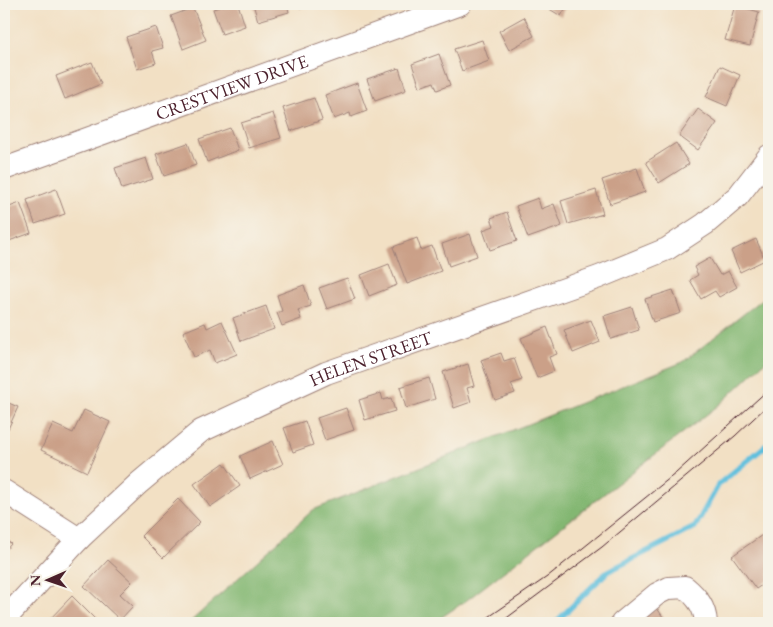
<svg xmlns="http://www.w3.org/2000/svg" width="773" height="627" font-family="'EB Garamond',serif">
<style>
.forest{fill:#83b772;stroke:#666b4e}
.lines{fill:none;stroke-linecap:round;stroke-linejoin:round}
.stream{stroke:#5ebfdd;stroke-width:5.5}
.building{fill:#cba088}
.minor-casing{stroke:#9e8078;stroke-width:24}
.minor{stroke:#fff;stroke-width:22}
.tram{stroke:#4a1f2b;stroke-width:1}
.labels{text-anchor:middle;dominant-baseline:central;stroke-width:4.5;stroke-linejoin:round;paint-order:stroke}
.street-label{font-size:18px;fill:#4a1f2b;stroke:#f7f3e8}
</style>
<rect width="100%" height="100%" fill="#f7f3e8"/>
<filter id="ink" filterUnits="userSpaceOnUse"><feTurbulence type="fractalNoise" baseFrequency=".02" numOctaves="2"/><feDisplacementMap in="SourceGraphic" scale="10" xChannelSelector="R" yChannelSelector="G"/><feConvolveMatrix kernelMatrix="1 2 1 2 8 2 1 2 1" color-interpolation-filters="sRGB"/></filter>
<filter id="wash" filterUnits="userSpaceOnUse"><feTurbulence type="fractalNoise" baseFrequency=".0096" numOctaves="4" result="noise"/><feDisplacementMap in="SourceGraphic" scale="20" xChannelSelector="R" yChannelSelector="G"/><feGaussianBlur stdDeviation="1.12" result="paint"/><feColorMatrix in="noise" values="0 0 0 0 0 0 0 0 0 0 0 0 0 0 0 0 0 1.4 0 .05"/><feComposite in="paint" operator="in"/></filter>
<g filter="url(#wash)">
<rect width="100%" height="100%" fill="#f2e0c4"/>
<path class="forest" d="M769 294V358L719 405 467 600 433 623H189L313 510 683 362Z"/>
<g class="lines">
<path class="stream" d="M555 623 607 572 695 527 719 484 769 443"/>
</g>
<g id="blocks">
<g class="building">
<path d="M229 4H238L245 26 222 34 213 9Z"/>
<path d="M253 4H287L289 12 258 21Z"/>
<path d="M298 4H311L300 8Z"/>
<path d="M541 4H568L561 16Z"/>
<path d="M735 5 759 12 750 46 725 40Z"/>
<path d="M193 8 206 40 183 49 171 16Z"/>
<path d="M524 17 534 36 509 50 499 31Z"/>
<path d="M156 27 163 48 152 51 156 63 137 69 126 37Z"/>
<path d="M482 40 489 61 462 71 454 49Z"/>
<path d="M439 54 450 85 437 90 434 82 420 87 412 64Z"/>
<path d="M92 62 101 84 65 99 56 76Z"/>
<path d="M720 66 740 75 727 106 706 97Z"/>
<path d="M399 68 406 90 375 101 367 79Z"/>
<path d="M357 83 367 111 351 117 350 113 334 119 325 95Z"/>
<path d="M314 98 322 120 291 131 283 108Z"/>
<path d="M698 109 717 123 698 150 679 136Z"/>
<path d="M273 113 281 138 249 148 241 123Z"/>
<path d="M230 128 238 150 207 162 199 139Z"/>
<path d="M188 143 196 165 164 176 156 154Z"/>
<path d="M676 143 689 164 659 183 646 162Z"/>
<path d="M146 158 153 179 122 189 115 168Z"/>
<path d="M637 168 645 192 610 204 602 180Z"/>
<path d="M56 189 65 214 35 224 27 200Z"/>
<path d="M596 190 603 214 568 224 561 201Z"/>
<path d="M538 198 541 209 554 204 562 226 528 238 516 206Z"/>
<path d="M20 203 31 233 9 241 6 232 4 233V209Z"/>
<path d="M507 212 517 241 490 250 483 230 494 226 491 218Z"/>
<path d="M470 234 477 256 449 266 442 244Z"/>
<path d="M417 238 421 250 432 246 441 271 407 284 393 247Z"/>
<path d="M756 239 765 260 740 272 731 251Z"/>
<path d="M710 258 720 275 728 271 737 287 719 297 715 291 701 299 690 280 698 275 694 267Z"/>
<path d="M389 264 397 285 369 296 361 275Z"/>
<path d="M347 278 355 299 327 309 319 288Z"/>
<path d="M304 285 311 306 298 310 301 319 282 326 277 313 282 311 277 295Z"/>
<path d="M673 290 681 313 653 322 645 299Z"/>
<path d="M266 306 274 329 241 341 233 318Z"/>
<path d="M632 307 639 330 611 339 604 316Z"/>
<path d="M591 320 600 342 573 353 564 330Z"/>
<path d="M222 321 237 354 215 363 210 350 194 357 183 332 205 323 207 328Z"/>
<path d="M547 327 557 354 549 357 554 371 537 378 521 338Z"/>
<path d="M501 353 504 361 514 358 522 380 511 384 515 393 495 400 481 360Z"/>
<path d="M468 364 474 386 467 388 471 402 454 408 443 372Z"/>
<path d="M429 378 435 399 406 408 400 387Z"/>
<path d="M381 393 383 400 391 398 395 411 365 420 359 400Z"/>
<path d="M4 401 18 407 8 429 4 427Z"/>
<path d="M346 408 354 430 325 440 317 418Z"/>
<path d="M84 410 110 422 87 472 41 450 53 424 73 433Z"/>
<path d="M305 421 313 445 293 452 284 428Z"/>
<path d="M273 441 283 464 250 479 240 456Z"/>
<path d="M224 463 240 486 210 507 194 484Z"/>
<path d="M178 499 200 522 163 558 141 536Z"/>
<path d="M765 533 769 539V580L756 589 732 556Z"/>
<path d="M4 538 11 544 4 552Z"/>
<path d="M108 560 132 582 120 594 133 606 120 620 84 586Z"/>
<path d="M72 596 95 619 90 623H46Z"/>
<path d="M657 608 667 623H634Z"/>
</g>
</g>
</g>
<g filter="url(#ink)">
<use href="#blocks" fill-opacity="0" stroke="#9e8078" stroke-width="1"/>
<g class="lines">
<defs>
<g id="minor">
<path id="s1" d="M4 169 460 4"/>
<path d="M4 491 79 539"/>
<path id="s2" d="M4 620 79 539 139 483 201 431 326 373 599 277 667 249 705 224 738 196 769 156"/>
<path d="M622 623 657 594 669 588 685 587C697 597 705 607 706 623"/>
</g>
</defs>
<use href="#minor" class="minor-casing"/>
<use href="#minor" class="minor"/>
<g class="tram">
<path d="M480 623 547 577 676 473 769 389"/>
<path d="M500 623 602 547 735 436 769 404"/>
</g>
</g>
</g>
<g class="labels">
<g class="street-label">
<text stroke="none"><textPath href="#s1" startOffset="242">CRESTVIEW DRIVE</textPath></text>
<text stroke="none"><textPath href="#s2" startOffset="458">HELEN STREET</textPath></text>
</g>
</g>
<rect width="773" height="627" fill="none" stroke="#f7f3e8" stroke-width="20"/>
<g transform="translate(48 580) rotate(268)" stroke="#f7f3e8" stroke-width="4" paint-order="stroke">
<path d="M0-4L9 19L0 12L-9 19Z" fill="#4a1f2b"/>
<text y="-8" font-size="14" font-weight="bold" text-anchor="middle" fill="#4a1f2b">N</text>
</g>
</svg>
